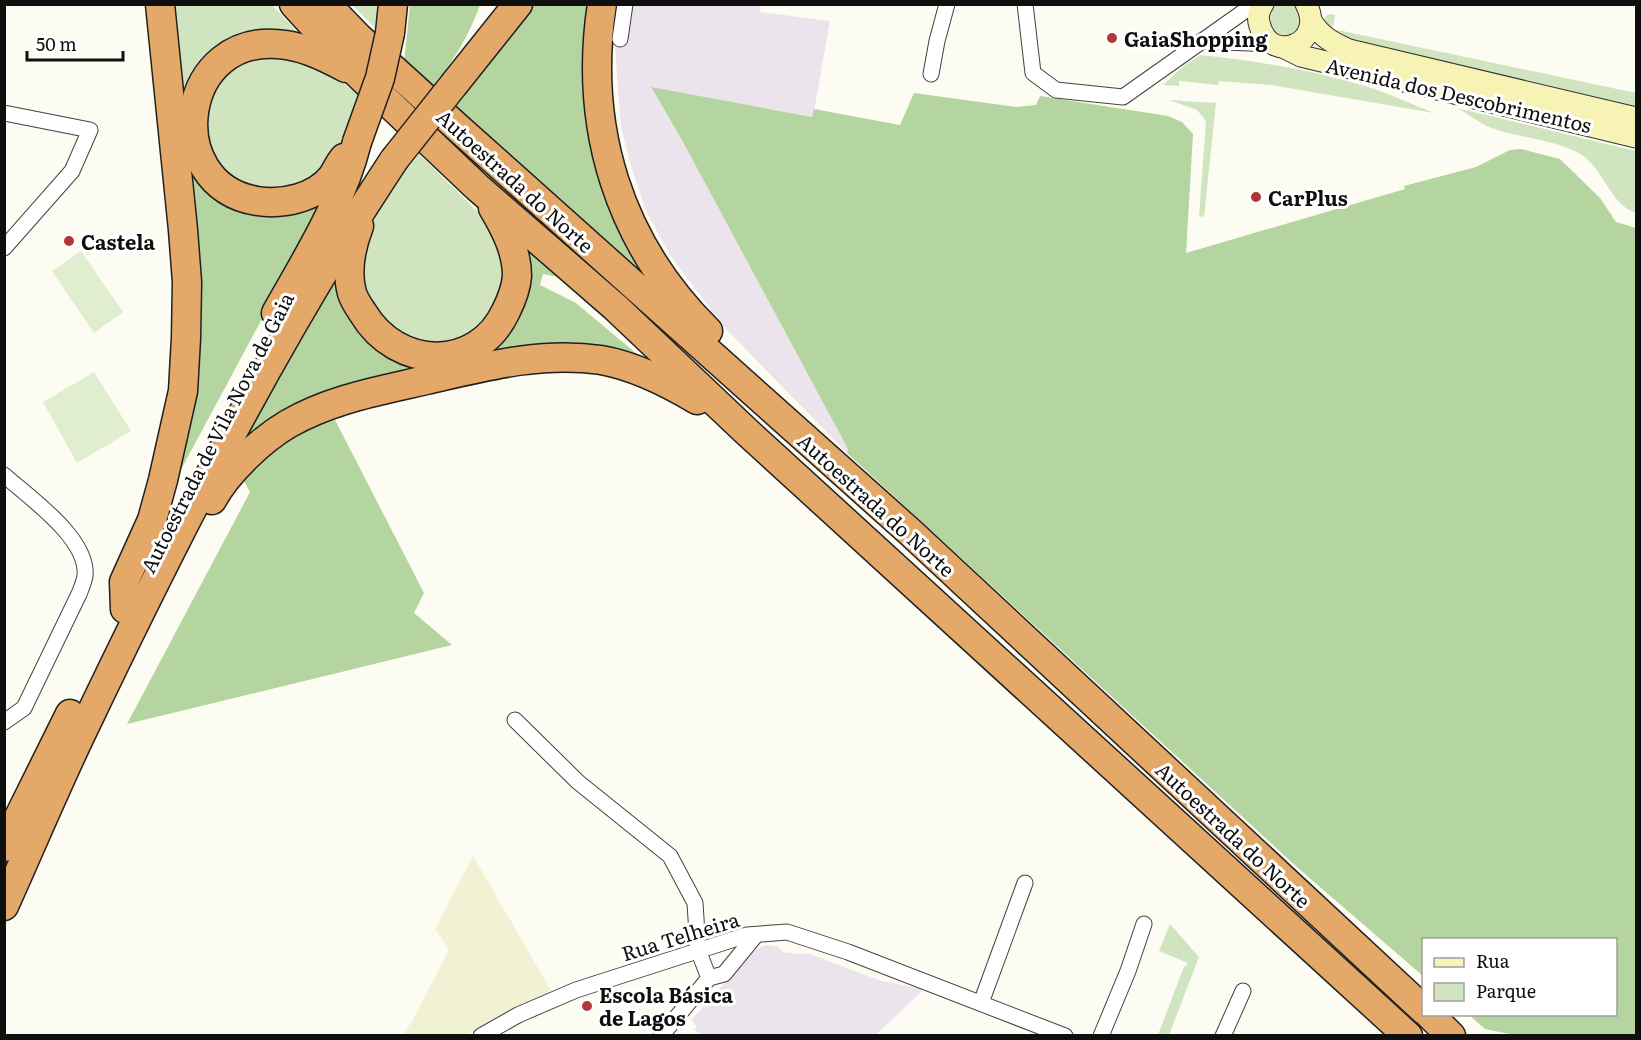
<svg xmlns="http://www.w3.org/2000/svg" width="1641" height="1040" font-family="Literata,serif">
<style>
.industrial{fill:#ece4ec}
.farmland{fill:#f1f1d4}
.green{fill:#d0e5bf}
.forest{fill:#b4d4a0}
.pitch{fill:#e1edcf}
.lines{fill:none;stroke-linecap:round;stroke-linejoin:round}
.street-casing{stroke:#424242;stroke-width:17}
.secondary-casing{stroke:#313131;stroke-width:23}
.highway-casing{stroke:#202020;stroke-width:31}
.street{stroke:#fff;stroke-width:15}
.secondary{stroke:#f6f3b4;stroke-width:21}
.highway{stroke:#e4a969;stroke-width:28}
.highway-bridge-casing{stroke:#202020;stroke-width:31;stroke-linecap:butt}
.highway-bridge{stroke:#e4a969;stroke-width:28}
.poi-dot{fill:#af3836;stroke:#fff;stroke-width:2}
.labels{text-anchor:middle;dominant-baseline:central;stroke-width:6;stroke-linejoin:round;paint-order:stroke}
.poi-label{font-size:20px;font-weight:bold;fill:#0f0f0f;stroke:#fff;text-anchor:start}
.street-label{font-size:20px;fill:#0f0f0f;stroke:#fff}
</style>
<rect width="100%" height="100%" fill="#fdfcf2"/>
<g class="industrial">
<path d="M631 5H761L760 12 830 21 813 117 651 88 683 142 848 449 847 453 723 326 670 255 646 211 629 160 621 126 618 89 615 46 627 44 624 42Z"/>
<path d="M766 945 778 947 783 952 800 954 807 953 881 981 924 989 876 1035H702L694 1030 697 1026 691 1020 756 949Z"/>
</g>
<path class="farmland" d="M473 856 552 992 491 1021 467 1035 402 1036 413 1020 449 949 435 929Z"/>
<g class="green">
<path d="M167 5H272L304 39 256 36 185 128Z"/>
<path d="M352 5H378L375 28Z"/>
<path d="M1275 5H1293C1301 11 1300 20 1299 29L1288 39 1277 36C1270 24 1267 16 1275 5Z"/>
<path d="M1329 14 1335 15 1333 29 1636 93V109L1353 42 1337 35 1324 24 1325 17Z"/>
<path d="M281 54 335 77 359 95 350 123 336 151 307 184 282 191 252 188 231 177 214 159 204 129 212 87 241 60Z"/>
<path d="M1201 55C1257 61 1311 70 1365 86 1388 93 1411 104 1434 113L1271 85 1219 81 1218 85 1179 81V86L1163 85 1186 64Z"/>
<path d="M1169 100 1216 103 1204 217 1199 216 1206 121 1197 110Z"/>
<path d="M1457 108 1636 151V213C1612 205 1605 175 1587 159 1566 140 1516 138 1489 127 1478 122 1468 114 1457 108Z"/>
<path d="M419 154 483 217 500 246 505 281 496 303 480 326 461 340 445 345 399 340C391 330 367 306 364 296 359 282 362 269 365 255 373 210 390 189 419 154Z"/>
<path d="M1170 924 1199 957 1169 1035H1158L1183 969 1188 963 1159 951Z"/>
</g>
<g class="forest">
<path d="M410 5H480C469 36 453 61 433 87L404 62Z"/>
<path d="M533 5H591L590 131 693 326 455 108Z"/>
<path d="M651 87 812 117 814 109 900 125 914 93 1016 107 1036 105 1040 96 1168 116 1182 122 1193 134 1186 253 1405 189 1404 186 1476 167 1510 150 1521 149 1560 159 1600 198 1616 222 1636 228V1035H1514L1485 1029 1469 1015 1616 1014V940H1424L1423 976 1298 868 847 453 848 449 683 142Z"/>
<path d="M182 139 206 184 323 199 312 226 177 477Z"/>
<path d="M522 241 563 278 543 274 540 285 576 303 650 365 522 352 235 450 339 264 341 281 432 368 527 294 531 272Z"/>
<path d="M333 416 424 593 414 613 452 645 127 724 250 492 243 479 249 465 273 453 294 436Z"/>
</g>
<g class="pitch">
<path d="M81 251 123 312 94 333 52 271Z"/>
<path d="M94 372 131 431 77 463 43 402Z"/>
</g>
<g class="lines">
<defs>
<g id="street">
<path d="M1025 4 1033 73 1056 90 1123 97 1246 10 1260 8"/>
<path d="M620 39 625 4"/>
<path d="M1202 41 1273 44"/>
<path d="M931 74 937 41 947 4"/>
<path d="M4 113 90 130 72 171 4 248"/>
<path d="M4 475C30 498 89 539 85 576 84 582 81 589 79 594L24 708 4 722"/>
<path d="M515 720 578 782 670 856 695 903 698 950 709 978 661 1036"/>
<path d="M709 978 724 974 756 935"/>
<path d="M981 1003 1025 883"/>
<path d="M481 1036 518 1015 576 990 747 935 787 932 848 952 1065 1036"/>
<path d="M1101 1036 1128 971 1144 924"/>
<path d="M1223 1036 1243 991"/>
</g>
<g id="secondary">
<path d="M1263 4C1258 12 1257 18 1260 26 1271 66 1327 43 1306 4"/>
<path d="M1312 22C1321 37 1333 43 1349 50L1636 118"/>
<path d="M1283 47 1301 56 1636 137"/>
</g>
<g id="highway">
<path d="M294 4 357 73 477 187 615 307 747 432 1408 1036"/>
<path d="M326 4 358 37 457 127 910 532 1424 1010"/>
<path d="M602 4C583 128 619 243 708 331"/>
<path d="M390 33 393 4"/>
<path d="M455 83 518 4"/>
<path d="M344 158C339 164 336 171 332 177 315 198 283 205 257 201 159 185 178 28 286 45 307 48 327 58 346 68"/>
<path d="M359 226C351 247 346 271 352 293 354 300 359 307 363 313 397 370 477 373 506 311 512 299 516 289 517 276 517 251 505 228 493 208"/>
<path d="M276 313C307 258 342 203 357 142"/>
<path d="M212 500C227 472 261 440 288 424 331 399 379 391 426 380 483 367 541 351 601 360 635 366 667 382 697 400"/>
<path d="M125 609 124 582 152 520 163 480 183 391 186 338 187 282 183 230 160 4"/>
<path d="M4 847 70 714"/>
<path d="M4 906C31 846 56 786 84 728 177 533 275 340 394 160"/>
<path d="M1429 1014 1451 1036"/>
</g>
</defs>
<use href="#street" class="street-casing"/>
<use href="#secondary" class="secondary-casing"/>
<use href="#highway" class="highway-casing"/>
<use href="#street" class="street"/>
<use href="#secondary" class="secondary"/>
<use href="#highway" class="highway"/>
<defs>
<g id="highway-bridge">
<path d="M357 142 380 78 390 33"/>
<path d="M394 160 455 83"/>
</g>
</defs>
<use href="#highway-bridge" class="highway-bridge-casing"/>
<use href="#highway-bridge" class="highway-bridge"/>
</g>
<g class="poi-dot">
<circle cx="1112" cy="38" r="6"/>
<circle cx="1256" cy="197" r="6"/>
<circle cx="69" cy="241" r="6"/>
<circle cx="587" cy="1006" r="6"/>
</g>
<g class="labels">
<g class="poi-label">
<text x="1124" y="38">GaiaShopping</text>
<text x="1268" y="197">CarPlus</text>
<text x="81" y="241">Castela</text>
<text x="599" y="994">Escola Básica<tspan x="599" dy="23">de Lagos</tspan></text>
</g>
<g class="street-label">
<text transform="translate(1459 94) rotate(13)">Avenida dos Descobrimentos</text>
<text transform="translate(516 180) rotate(42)">Autoestrada do Norte</text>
<text transform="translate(216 432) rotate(-63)">Autoestrada de Vila Nova de Gaia</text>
<text transform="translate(877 504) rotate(42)">Autoestrada do Norte</text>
<text transform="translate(1234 834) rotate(43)">Autoestrada do Norte</text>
<text transform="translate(680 935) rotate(-17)">Rua Telheira</text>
</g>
</g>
<rect width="1641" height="1040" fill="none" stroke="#0f0f0f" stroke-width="12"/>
<rect x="1422" y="938" width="195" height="78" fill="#ffffff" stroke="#9f9f9f" stroke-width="1.5"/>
<rect x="1434" y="958" width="30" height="9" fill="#f6f3b4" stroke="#9f9f9f" stroke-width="1.5"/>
<text x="1476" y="968" font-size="18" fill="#0f0f0f">Rua</text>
<rect x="1434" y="983" width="30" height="18" fill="#d0e5bf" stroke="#9f9f9f" stroke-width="1.5"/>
<text x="1476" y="998" font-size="18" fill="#0f0f0f">Parque</text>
<path d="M27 51v9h96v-9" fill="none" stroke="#0f0f0f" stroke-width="3"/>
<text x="36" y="51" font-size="18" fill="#0f0f0f" stroke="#ffffff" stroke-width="4.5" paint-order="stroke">50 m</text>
</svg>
